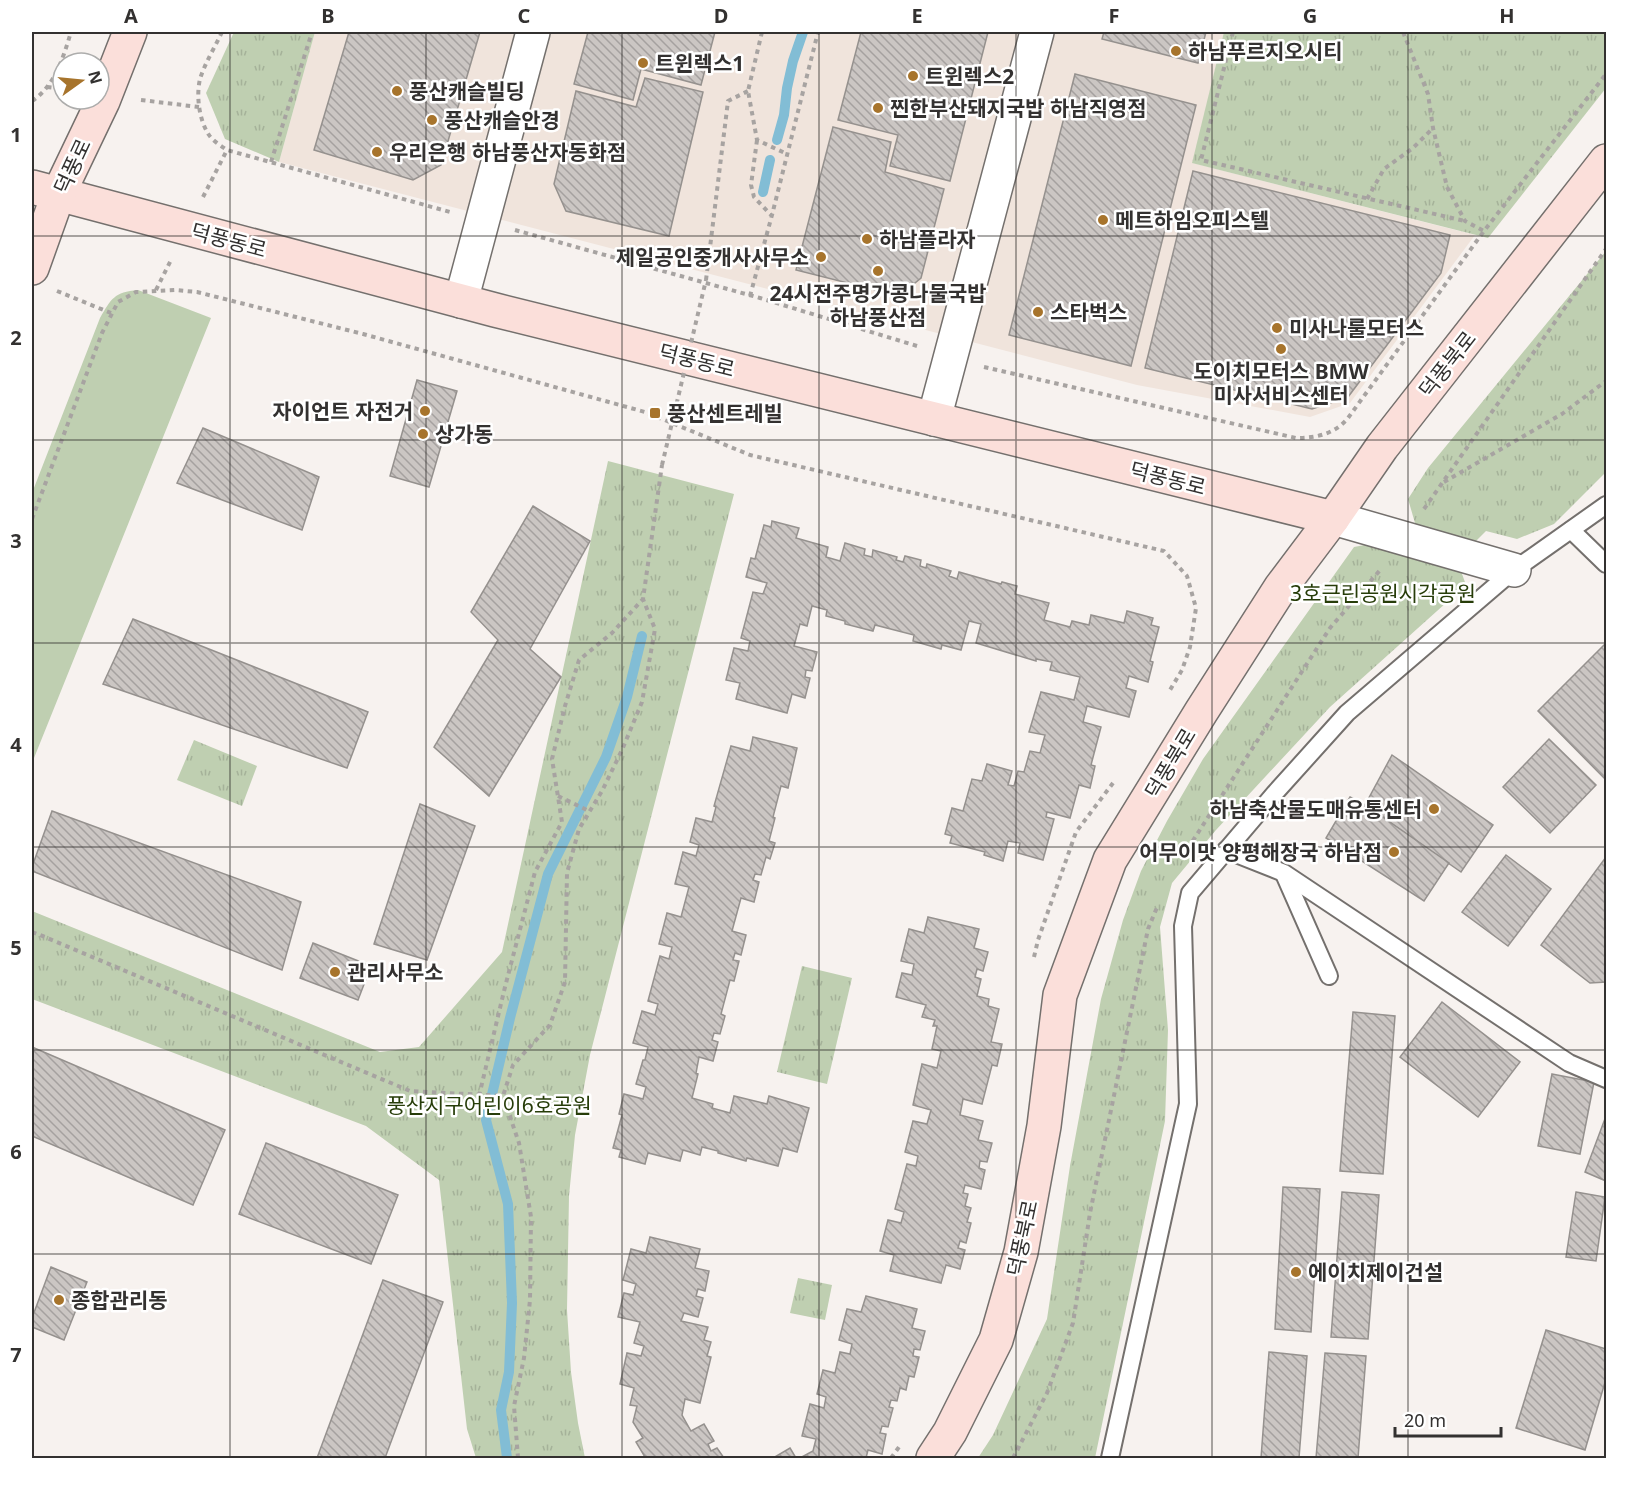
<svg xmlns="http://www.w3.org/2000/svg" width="1638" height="1490" font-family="'Noto Sans','Noto Sans KR',sans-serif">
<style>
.built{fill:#f0e4dc}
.grass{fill:#bfcfb1}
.park{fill:url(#park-tufts)}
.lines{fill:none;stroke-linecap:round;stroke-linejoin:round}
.stream{stroke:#82bdd5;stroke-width:10}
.building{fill:url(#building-back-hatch);stroke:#95918e;stroke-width:1.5}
.lane-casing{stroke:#74706d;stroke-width:20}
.street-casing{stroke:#74706d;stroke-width:36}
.secondary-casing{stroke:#74706d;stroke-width:36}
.path{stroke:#a7a3a1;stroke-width:4;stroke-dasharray:4.5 4.5;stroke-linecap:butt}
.lane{stroke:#fff;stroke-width:16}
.street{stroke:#fff;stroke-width:33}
.secondary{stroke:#fbdfda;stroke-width:33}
.path-bridge{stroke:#a7a3a1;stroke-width:4;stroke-dasharray:4.5 4.5;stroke-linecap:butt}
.grid{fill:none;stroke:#333130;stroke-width:1.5;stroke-opacity:0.55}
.poi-dot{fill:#a7742c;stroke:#fff;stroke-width:2}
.labels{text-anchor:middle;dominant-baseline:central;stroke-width:5;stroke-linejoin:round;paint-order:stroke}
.poi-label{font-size:21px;font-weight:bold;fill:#333130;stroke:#fff;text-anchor:start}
.street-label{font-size:21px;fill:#333130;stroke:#fff}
.park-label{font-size:21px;fill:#273d09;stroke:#fff}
.neatline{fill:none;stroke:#333130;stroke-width:2}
.grid-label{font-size:20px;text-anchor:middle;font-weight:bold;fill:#333130}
</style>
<defs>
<pattern id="park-tufts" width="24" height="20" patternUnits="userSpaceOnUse" patternTransform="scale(1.5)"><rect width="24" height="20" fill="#bfcfb1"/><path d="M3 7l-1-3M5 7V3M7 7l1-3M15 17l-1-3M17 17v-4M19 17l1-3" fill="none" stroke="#a5b299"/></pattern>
<pattern id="building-back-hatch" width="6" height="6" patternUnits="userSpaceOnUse" patternTransform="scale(1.5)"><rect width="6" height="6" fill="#cbc6c3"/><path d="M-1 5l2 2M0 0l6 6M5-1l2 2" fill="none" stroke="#a5a19f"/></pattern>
</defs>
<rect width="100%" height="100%" fill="#f7f2ef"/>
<path class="built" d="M315 32H1224L1193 163 1475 235 1350 403 1310 417 1137 385 279 162Z"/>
<path class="grass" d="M138 290 211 318 32 763V493L100 318C111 299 114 292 138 290Z"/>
<g class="park">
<path d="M234 32H315L279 162 225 139 206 93Z"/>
<path d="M1224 32H1606V88L1488 238 1192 163Z"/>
<path d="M1606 251V472L1554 524 1517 539 1486 531 1457 560 1466 585 1330 707 1216 830 1172 883 1160 927 1168 1030 1165 1121 1095 1458H978L993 1435 1047 1319 1070 1166 1101 999 1123 920 1141 871 1167 821 1203 759 1354 547 1391 540 1415 523 1408 499 1428 468Z"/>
<path d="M608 461 734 494 590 1055 575 1135 569 1196 567 1310 571 1372 578 1423 585 1458H476L467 1429 439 1180 366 1126 32 999V911L380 1052 419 1047 502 952Z"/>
<path d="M194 740 257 766 242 806 177 780Z"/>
<path d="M802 966 852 978 827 1084 777 1072Z"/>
<path d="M798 1278 832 1285 825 1320 790 1313Z"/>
</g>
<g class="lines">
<g class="stream">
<path d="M777 140 784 115 787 88 793 61 803 32"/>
<path d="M763 192 770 160"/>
<path d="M507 1458 501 1410 509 1372 512 1303 508 1204 486 1120 510 1018 548 874 606 757 627 697 642 636"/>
</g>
</g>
<g class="building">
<path d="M349 32H480L441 165 413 180 314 150Z"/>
<path d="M588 32H715L701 85 641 69 633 100 574 84Z"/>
<path d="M861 32H988L950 181 890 166 898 135 838 120Z"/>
<path d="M1104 32H1206L1198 63 1102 39Z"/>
<path d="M1075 74 1196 105 1131 366 1009 335Z"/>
<path d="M645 78 703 92 669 236 566 211 554 184 576 91 636 107Z"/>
<path d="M833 127 891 142 885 172 944 189 921 278 899 296 796 270Z"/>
<path d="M1193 171 1450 235 1441 273 1348 397 1312 409 1145 368Z"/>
<path d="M417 380 457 391 429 487 390 476Z"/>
<path d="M203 428 319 477 302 530 177 483Z"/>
<path d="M533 506 590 541 530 649 561 677 489 796 434 747 498 640 471 612Z"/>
<path d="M772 521 799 528 796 538 828 547 826 557 840 561 845 543 865 549 864 555 872 557 873 550 897 557 896 560 903 562 905 556 921 560 920 566 926 568 927 564 951 571 949 576 957 579 959 572 1001 584 1002 582 1017 586 1015 594 1049 603 1044 620 1070 627 1072 621 1089 625 1091 615 1124 623 1127 611 1153 618 1151 625 1159 627 1150 661 1153 662 1148 682 1129 676 1126 688 1136 691 1129 717 1087 706 1083 722 1101 727 1091 765 1095 766 1090 788 1079 785 1070 818 1047 812 1046 817 1054 819 1043 860 1018 853 1020 843 1008 841 1003 861 984 855 985 852 950 843 952 836 945 834 952 808 963 811 972 779 982 781 987 764 1012 771 1008 785 1014 786 1018 771 1024 772 1030 751 1040 753 1045 735 1029 732 1041 692 1074 700 1080 677 1050 670 1052 662 1036 659V661L976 643 981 624 969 621 961 650 942 645 941 649 913 641 914 635 875 625 873 631 845 624V621L826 616 827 610 812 606 807 626 800 624 794 646 817 652 812 671 806 670 805 677 810 678 805 698 792 694 787 713 736 699 740 683 726 680 734 648 748 651 750 641 741 638 753 592 763 594 767 583 746 577 751 558 755 559 764 525 771 527Z"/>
<path d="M133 619 368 712 347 768 103 684Z"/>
<path d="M1606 643V780L1538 711Z"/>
<path d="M753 737 797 748 788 788 781 786 773 817 775 818 769 841 775 843 770 859 766 857 761 875 755 874 753 880 759 882 754 902 741 898 732 931 746 935 741 955 735 953 733 960 739 961 734 981 730 980 721 1014 725 1016 720 1034 714 1033 712 1040 718 1042 713 1061 699 1057 696 1073 698 1074 692 1098 713 1104 712 1108 730 1113 734 1096 767 1104 769 1096 809 1108 797 1152 783 1148 778 1166 747 1158 746 1161 718 1153V1151L702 1147 700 1155 683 1150 680 1161 648 1153 645 1164 619 1157 621 1150 613 1148 622 1115 619 1114 624 1094 643 1099 646 1087 636 1084 643 1060H645L648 1047 633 1043 642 1011 655 1015 658 1004 648 1001 660 956 669 959 672 947 659 944 667 913 681 917 689 887 675 884 683 852 696 856 699 845 690 842 696 818 712 822 716 807 714 806 731 746 750 751Z"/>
<path d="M1549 739 1596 785 1550 833 1503 787Z"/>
<path d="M1392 755 1493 825 1461 872 1365 805Z"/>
<path d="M1350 797 1365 805 1449 863 1424 901 1326 838Z"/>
<path d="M420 804 475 826 427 960 374 944Z"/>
<path d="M52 811 301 902 282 970 32 871V867Z"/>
<path d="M1506 855 1551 889 1508 946 1462 912Z"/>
<path d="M1606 857V982L1590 983 1541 945Z"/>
<path d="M928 917 979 929 974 948 988 952 983 971 977 969 975 977 981 979 977 996 989 999 988 1006 999 1009 991 1042 1002 1044 997 1066 992 1065 982 1104 963 1099 960 1115 983 1121 978 1140 992 1143 987 1162 980 1161 979 1168 985 1170 981 1189 965 1185 963 1193 968 1194 965 1206 971 1208 967 1222 971 1223 966 1243 960 1241 958 1248 965 1250 960 1269 946 1265 941 1283 890 1271 894 1255 880 1251 888 1220 901 1223 904 1212 895 1209 907 1164 916 1166 918 1156 905 1152 913 1121 927 1124 931 1110 913 1105 922 1064 937 1068 941 1051 932 1049 937 1026H933L935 1020 922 1017 926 1005 896 997 902 973 912 975 914 964 901 961 909 929 924 933Z"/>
<path d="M313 943 371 966 358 1000 300 978Z"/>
<path d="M1442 1002 1520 1062 1478 1117 1400 1057Z"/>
<path d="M1353 1012 1395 1016 1383 1174 1340 1171Z"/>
<path d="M32 1047 225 1130 193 1205 32 1136Z"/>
<path d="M1552 1074 1594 1082 1580 1154 1538 1146Z"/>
<path d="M1606 1116V1181L1585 1172Z"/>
<path d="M266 1143 398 1195 371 1264 239 1214Z"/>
<path d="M1283 1187 1320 1189 1311 1332 1275 1329Z"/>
<path d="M1342 1192 1379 1195 1368 1339 1331 1337Z"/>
<path d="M1576 1192 1605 1197 1596 1261 1566 1257Z"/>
<path d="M650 1237 700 1249 695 1268 709 1271 705 1291 698 1289 696 1296 703 1298 698 1317 684 1313 681 1321 708 1327 704 1340 711 1342 707 1356 711 1357 700 1403 685 1399 682 1415 691 1431 704 1424 714 1441 708 1444 711 1451 717 1448 724 1458H642L645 1457 636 1442 643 1438 633 1422 637 1406 630 1405 634 1388 620 1384 627 1353 641 1356 644 1346 634 1343 640 1322 618 1317 624 1293 633 1295 636 1284 623 1280 631 1249 646 1253Z"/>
<path d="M51 1267 87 1282 64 1340 32 1327V1318Z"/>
<path d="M383 1280 443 1302 385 1458H317Z"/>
<path d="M866 1296 917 1309 912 1328 925 1331 920 1350 914 1349 913 1356 919 1357 914 1377 909 1376 906 1390 900 1388 897 1401 891 1400 889 1407 893 1408 888 1427 882 1426 880 1433 886 1434 882 1454 868 1450 866 1458H800L813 1451 816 1439 802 1436 810 1404 824 1408 826 1397 817 1394 823 1370 835 1373 840 1352 850 1354 852 1344 839 1340 847 1309 861 1312Z"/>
<path d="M1546 1330 1606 1349V1379L1585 1450 1516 1428Z"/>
<path d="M1269 1352 1307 1356 1299 1458H1261Z"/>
<path d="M1325 1353 1366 1356 1358 1458H1316Z"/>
<path d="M790 1448 796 1458H773Z"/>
</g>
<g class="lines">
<defs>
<g id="lane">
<path d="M1571 530 1606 564"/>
<path d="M1226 850 1284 873 1569 1063 1606 1079"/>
<path d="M1284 874 1329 976"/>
<path d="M1110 1458 1188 1104 1183 926 1190 893 1275 793 1347 713 1514 570 1606 505"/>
</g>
<g id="street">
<path d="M461 301 533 32"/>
<path d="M934 419 1037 32"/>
<path d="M1333 518 1514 570"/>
</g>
<g id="secondary">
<path d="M32 187 495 310 1333 518"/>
<path d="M32 268 58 195 103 101 130 32"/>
<path d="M933 1458 950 1432 996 1340 1021 1252 1044 1126 1060 995 1110 860 1201 712 1281 587 1333 518 1382 447 1606 161"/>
</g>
</defs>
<use href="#lane" class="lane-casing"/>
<use href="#street" class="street-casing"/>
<use href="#secondary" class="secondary-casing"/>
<g class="path">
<path d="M222 32C215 47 205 63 200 79 196 96 199 120 209 135 213 141 221 146 227 150L450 212"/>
<path d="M762 32 748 91 757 140 787 154"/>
<path d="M1233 32 1201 160 1465 221"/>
<path d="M1403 32 1428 94 1433 128 1447 187 1465 221 1484 231"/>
<path d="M47 87 63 89"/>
<path d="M141 100 199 107"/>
<path d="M32 101C55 86 63 58 71 32"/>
<path d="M757 140 751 185 754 197 771 215"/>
<path d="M271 162 312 32"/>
<path d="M203 197 227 150"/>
<path d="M1367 199 1384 169 1413 148 1432 129"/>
<path d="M515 230 760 298 917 346"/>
<path d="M706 280 728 101 748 91"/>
<path d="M156 290 171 260"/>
<path d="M57 291 111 313"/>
<path d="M750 296 772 215 818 32"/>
<path d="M984 367 1296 438C1316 438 1335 434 1348 418L1484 231 1606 74"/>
<path d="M1444 482 1562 414 1606 381"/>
<path d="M1424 509 1606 249"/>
<path d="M32 519 102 333 118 302 136 292 175 290 197 292 363 334 645 412 750 455 1164 551 1187 576 1196 608 1190 647 1182 670 1170 690"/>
<path d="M558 796 589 811"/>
<path d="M1183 856 1330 628 1381 569"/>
<path d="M32 932 40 935 410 1091 503 1096"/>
<path d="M1034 957 1038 940 1076 832 1113 783"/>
<path d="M479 1096 505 987 535 872 562 822 552 759 565 706 579 660 612 633 643 599 662 465"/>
<path d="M518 1458 514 1406 524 1358 530 1300 531 1217 519 1143 503 1096 513 1065 550 1025 565 982 567 873 579 829 602 791 622 750 642 702 655 629 643 599"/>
<path d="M891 1458 899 1447"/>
<path d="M1013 1458 1047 1393 1073 1323 1090 1213 1148 929 1158 905"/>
</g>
<use href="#lane" class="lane"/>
<use href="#street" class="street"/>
<use href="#secondary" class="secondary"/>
<path class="path-bridge" d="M662 465 706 280"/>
</g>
<path class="grid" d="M230 32V1458M426 32V1458M622 32V1458M819 32V1458M1016 32V1458M1212 32V1458M1408 32V1458M32 236H1606M32 440H1606M32 643H1606M32 847H1606M32 1050H1606M32 1254H1606"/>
<g class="poi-dot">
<circle cx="1176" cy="51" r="6"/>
<circle cx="643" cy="63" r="6"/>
<circle cx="913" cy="76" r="6"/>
<circle cx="397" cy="91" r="6"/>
<circle cx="878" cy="108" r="6"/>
<circle cx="432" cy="120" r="6"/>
<circle cx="377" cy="152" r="6"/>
<circle cx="1103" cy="220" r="6"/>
<circle cx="867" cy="239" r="6"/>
<circle cx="821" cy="257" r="6"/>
<circle cx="878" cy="271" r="6"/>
<circle cx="1038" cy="312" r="6"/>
<circle cx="1277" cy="328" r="6"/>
<circle cx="1281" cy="349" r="6"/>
<circle cx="425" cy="411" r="6"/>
<rect x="649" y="407" width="12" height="12" rx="3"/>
<circle cx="423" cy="434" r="6"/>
<circle cx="1434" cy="809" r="6"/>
<circle cx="1394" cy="852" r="6"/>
<circle cx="335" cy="972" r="6"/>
<circle cx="1296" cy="1272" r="6"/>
<circle cx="59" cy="1300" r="6"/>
</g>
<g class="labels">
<g class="poi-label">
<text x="1188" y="51">하남푸르지오시티</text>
<text x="655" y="63">트윈렉스1</text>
<text x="925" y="76">트윈렉스2</text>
<text x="409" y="91">풍산캐슬빌딩</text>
<text x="890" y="108">찐한부산돼지국밥 하남직영점</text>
<text x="444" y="120">풍산캐슬안경</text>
<text x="389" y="152">우리은행 하남풍산자동화점</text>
<text x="1115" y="220">메트하임오피스텔</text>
<text x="879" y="239">하남플라자</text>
<text x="809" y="257" text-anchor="end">제일공인중개사사무소</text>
<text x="878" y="293" text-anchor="middle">24시전주명가콩나물국밥<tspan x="878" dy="24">하남풍산점</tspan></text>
<text x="1050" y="312">스타벅스</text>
<text x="1289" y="328">미사나룰모터스</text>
<text x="1281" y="371" text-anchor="middle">도이치모터스 BMW<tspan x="1281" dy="24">미사서비스센터</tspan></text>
<text x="413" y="411" text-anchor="end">자이언트 자전거</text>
<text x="667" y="413">풍산센트레빌</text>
<text x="435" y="434">상가동</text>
<text x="1422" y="809" text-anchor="end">하남축산물도매유통센터</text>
<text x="1382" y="852" text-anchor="end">어무이맛 양평해장국 하남점</text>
<text x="347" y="972">관리사무소</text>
<text x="1308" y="1272">에이치제이건설</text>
<text x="71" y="1300">종합관리동</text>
</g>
<g class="street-label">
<text transform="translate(72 166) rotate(-65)">덕풍로</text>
<text transform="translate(229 240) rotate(15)">덕풍동로</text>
<text transform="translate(697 360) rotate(14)">덕풍동로</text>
<text transform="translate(1447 364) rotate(-52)">덕풍북로</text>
<text transform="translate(1168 478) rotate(14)">덕풍동로</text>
<text transform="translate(1170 763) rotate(-59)">덕풍북로</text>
<text transform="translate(1022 1238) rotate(-78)">덕풍북로</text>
</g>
<g class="park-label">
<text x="1383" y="593">3호근린공원시각공원</text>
<text x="489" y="1105">풍산지구어린이6호공원</text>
</g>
</g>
<rect width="1638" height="1490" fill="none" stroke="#ffffff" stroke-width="66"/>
<g transform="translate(81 81) rotate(75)"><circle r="28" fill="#ffffff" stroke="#adadac" stroke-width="1.5"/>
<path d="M0-4.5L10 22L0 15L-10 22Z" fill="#a7742c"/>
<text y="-9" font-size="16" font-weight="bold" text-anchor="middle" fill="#333130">N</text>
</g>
<path d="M1395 1427v9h106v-9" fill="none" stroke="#333130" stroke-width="3"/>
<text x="1404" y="1427" font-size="18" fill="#333130" stroke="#ffffff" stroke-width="4.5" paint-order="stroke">20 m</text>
<rect x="33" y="33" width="1572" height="1424" class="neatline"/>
<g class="grid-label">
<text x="131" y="23">A</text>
<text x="328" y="23">B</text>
<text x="524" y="23">C</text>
<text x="721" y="23">D</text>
<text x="917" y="23">E</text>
<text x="1114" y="23">F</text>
<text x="1310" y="23">G</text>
<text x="1507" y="23">H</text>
<text x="16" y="142">1</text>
<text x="16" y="345">2</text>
<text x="16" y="548">3</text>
<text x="16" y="752">4</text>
<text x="16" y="955">5</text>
<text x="16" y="1159">6</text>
<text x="16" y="1362">7</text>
</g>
</svg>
